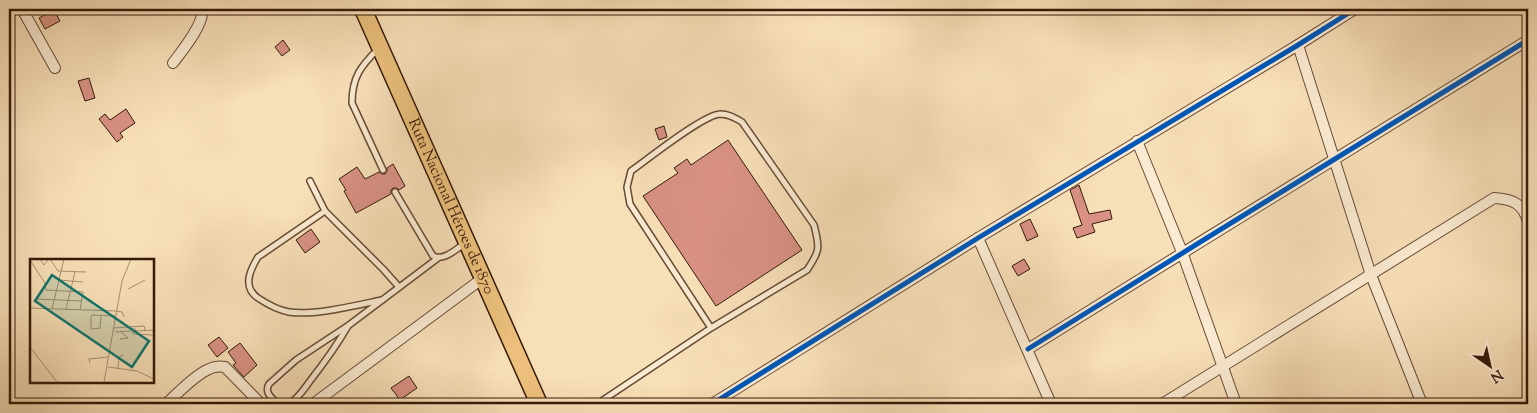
<svg xmlns="http://www.w3.org/2000/svg" width="1537" height="413" font-family="'Sorts Mill Goudy',serif">
<style>
.building{fill:#d89184;stroke:#351a08}
.lines{fill:none;stroke-linecap:round;stroke-linejoin:round}
.service-casing{stroke:#664b34;stroke-width:8}
.minor-casing{stroke:#664b34;stroke-width:12}
.trunk-casing{stroke:#351a08;stroke-width:19}
.service{stroke:#faead1;stroke-width:5}
.minor{stroke:#faead1;stroke-width:10}
.trunk{stroke:#ecc07c;stroke-width:16}
.cycleway-casing{stroke:#faead1;stroke-width:8}
.cycleway{stroke:#0057b8;stroke-width:5}
.labels{text-anchor:middle;dominant-baseline:central;stroke-width:4;stroke-linejoin:round;paint-order:stroke}
.street-label{font-size:15px;fill:#351a08;stroke:#faead1}
.inset-road{fill:none;stroke:#a99072;stroke-width:1}
.view{fill:#0f766e;fill-opacity:0.15;stroke:#0f766e;stroke-width:2.5}
.inset-edge{fill:none;stroke:#351a08;stroke-width:2.5}
</style>
<rect width="100%" height="100%" fill="#f7dfb8"/>
<filter id="stains"><feTurbulence type="fractalNoise" baseFrequency=".004" numOctaves="4"/><feColorMatrix values="0 0 0 0 .2 0 0 0 0 .09 0 0 0 0 .02 0 0 0 .5 -.17"/></filter>
<radialGradient id="worn" r=".72"><stop offset=".6" stop-color="#630" stop-opacity="0"/><stop offset="1" stop-color="#630" stop-opacity=".3"/></radialGradient>
<g class="building">
<path d="M54 10 60 21 45 29 39 18Z"/>
<path d="M283 40 290 50 282 56 275 47Z"/>
<path d="M89 78 95 98 85 101 78 81Z"/>
<path d="M126 109 135 123 120 133 123 137 117 142 99 119 105 114 110 120Z"/>
<path d="M664 126 667 137 659 140 655 129Z"/>
<path d="M728 140 802 250 716 306 643 196 678 173 674 168 687 159 691 165Z"/>
<path d="M393 164 405 186 399 190 397 188H393L391 190V194L356 213 344 191 346 190 339 179 357 167 365 179 379 172 382 174H385L387 171V168Z"/>
<path d="M1079 185 1089 214 1110 210 1112 219 1092 224 1095 232 1077 238 1073 228 1082 225 1070 190Z"/>
<path d="M1030 219 1038 236 1027 241 1020 224Z"/>
<path d="M311 229 320 242 305 253 296 240Z"/>
<path d="M1024 259 1030 269 1018 276 1012 266Z"/>
<path d="M219 337 228 348 217 357 208 345Z"/>
<path d="M240 343 257 365 244 377 233 365 236 363 228 352Z"/>
<path d="M409 376 417 388 400 400 391 388Z"/>
</g>
<g class="lines">
<defs>
<g id="service">
<path d="M378 49C361 66 352 77 352 103L383 170"/>
<path d="M310 181 325 211 383 269 399 287"/>
<path d="M395 192 433 256C444 261 455 250 464 244"/>
<path d="M325 211 258 257C250 270 242 287 258 298 267 304 278 310 289 312 314 316 357 305 382 300"/>
<path d="M278 404C272 398 264 393 269 384L296 360 349 325 438 258"/>
<path d="M289 404C298 399 304 389 310 381 324 363 337 345 348 326"/>
<path d="M597 404 711 328 807 270C820 251 820 248 814 225L742 122C735 118 729 114 720 114 703 115 648 159 631 171L627 187 630 204 711 328"/>
</g>
<g id="minor">
<path d="M22 9 55 68"/>
<path d="M1298 45 1371 275 1422 404"/>
<path d="M173 63C182 51 205 23 202 9"/>
<path d="M1137 141 1182 252 1236 404"/>
<path d="M978 238 1051 404"/>
<path d="M1028 349C1194 245 1362 143 1528 40"/>
<path d="M166 404C178 393 195 375 209 369 215 366 220 366 225 367L261 404"/>
<path d="M313 404 483 278"/>
<path d="M712 404 978 238 1298 45 1355 9"/>
<path d="M1162 404 1494 198C1512 199 1523 203 1528 222"/>
</g>
<g id="trunk">
<path id="s1" d="M363 9 539 404"/>
</g>
</defs>
<use href="#service" class="service-casing"/>
<use href="#minor" class="minor-casing"/>
<use href="#trunk" class="trunk-casing"/>
<use href="#service" class="service"/>
<use href="#minor" class="minor"/>
<use href="#trunk" class="trunk"/>
<defs>
<g id="cycleway">
<path d="M1028 349C1194 245 1362 143 1528 40"/>
<path d="M712 404 978 238 1298 45 1355 9"/>
</g>
</defs>
<use href="#cycleway" class="cycleway-casing"/>
<use href="#cycleway" class="cycleway"/>
</g>
<g class="labels">
<g class="street-label">
<text stroke="none"><textPath href="#s1" startOffset="216">Ruta Nacional Héroes de 1870</textPath></text>
</g>
</g>
<g transform="translate(30 259)">
<rect width="124" height="124" fill="#f7dfb8"/>
<path class="inset-road" d="M10 0 14 6 19 0M20 0 28 12 56 13M0 1 15 24 16 31 53 33 50 51M29 21 53 23M98 30 115 21M6 40 52 42M0 49 86 52 92 53 94 58M22 50 34 0M36 50 45 13M71 57 70 69 61 70V57L62 56 85 57M84 69 114 67 115 71M102 69 103 75 124 76M104 69 107 72 124 71M85 73 101 72M90 80 98 79 90 72M0 88 27 123M60 104 59 100 78 98M78 108 107 112 124 120M88 109 89 98 93 96M74 123 92 22 101 0"/>
<path class="view" d="M22 16 119 82 102 108 5 42Z"/>
<rect width="124" height="124" class="inset-edge"/>
</g>
<rect width="1537" height="413" fill="none" stroke="#f7dfb8" stroke-width="30"/>
<rect x="10" y="10" width="1517" height="393" fill="none" stroke="#351a08" stroke-width="2.5"/>
<rect x="15" y="15" width="1507" height="383" fill="none" stroke="#351a08"/>
<g transform="translate(1490 366) rotate(146)" stroke="#faead1" stroke-width="4" paint-order="stroke">
<path d="M0-4L9 19L0 12L-9 19Z" fill="#351a08"/>
<text y="-8" font-size="14" font-weight="bold" text-anchor="middle" fill="#351a08">N</text>
</g>
<rect width="100%" height="100%" filter="url(#stains)"/>
<rect width="100%" height="100%" fill="url(#worn)"/>
</svg>
